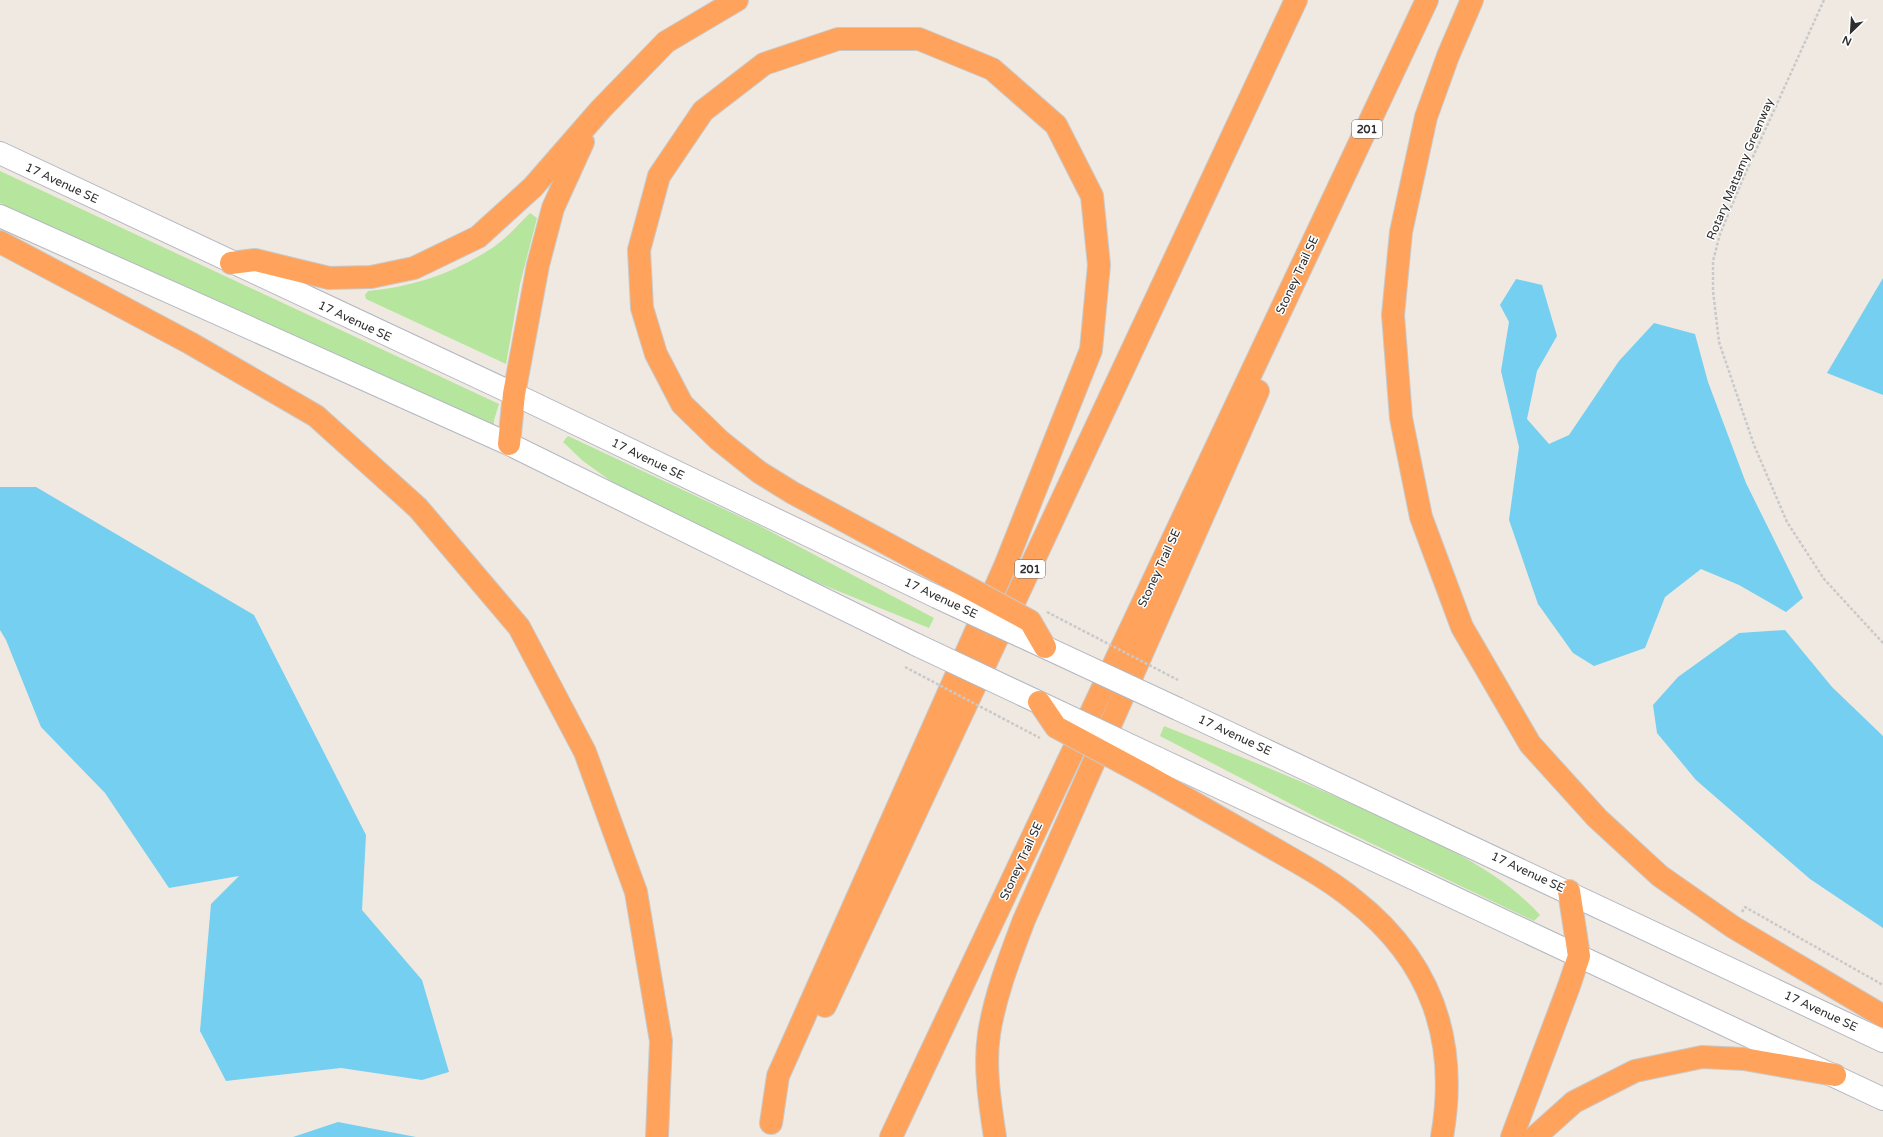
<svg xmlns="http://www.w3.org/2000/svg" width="1883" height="1137" font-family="'Varela Round',sans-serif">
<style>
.green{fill:#b6e59e}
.water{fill:#75cff0}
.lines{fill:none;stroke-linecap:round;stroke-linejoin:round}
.secondary-casing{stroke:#b4b7c1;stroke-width:24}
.motorway-casing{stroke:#c9c9c9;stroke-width:24}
.path{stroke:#c9c9c9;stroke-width:2.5;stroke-dasharray:3 2;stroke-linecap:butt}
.secondary{stroke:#fff;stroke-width:22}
.motorway{stroke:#ffa35c;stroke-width:22}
.secondary-bridge-casing{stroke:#b4b7c1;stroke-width:24;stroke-linecap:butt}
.motorway-bridge-casing{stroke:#c9c9c9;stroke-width:24;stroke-linecap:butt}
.path-bridge{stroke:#c9c9c9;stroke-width:2.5;stroke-dasharray:3 2;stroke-linecap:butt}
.secondary-bridge{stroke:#fff;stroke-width:22}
.motorway-bridge{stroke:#ffa35c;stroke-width:22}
.labels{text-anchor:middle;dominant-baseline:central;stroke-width:3;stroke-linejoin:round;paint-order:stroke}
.shield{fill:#fff;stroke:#6d6d6d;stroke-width:1}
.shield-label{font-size:11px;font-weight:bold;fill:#2e2e2e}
.street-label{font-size:12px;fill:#2e2e2e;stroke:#fff}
</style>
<rect width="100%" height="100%" fill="#efe9e1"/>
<g class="green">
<path d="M0 171 499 404 494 420V428L337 360 0 203Z"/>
<path d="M530 213 537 218 520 284 506 364 366 299 365 295 368 291C411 287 452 274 489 250 504 241 517 226 530 213Z"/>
<path d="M568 436 760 526 934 618 929 628 784 569 615 484 583 461 563 442Z"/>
<path d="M1164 726C1242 757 1319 788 1395 823 1447 848 1501 872 1540 915L1534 921 1316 817 1160 736Z"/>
</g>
<g class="water">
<path d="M1883 278V395L1827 373Z"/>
<path d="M1516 279 1542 285 1557 336 1537 371 1527 419 1549 444 1569 435 1619 361 1654 323 1695 334 1708 382 1746 483 1803 598 1786 612 1739 585 1701 569 1665 597 1645 648 1594 666 1573 653 1538 604 1509 520 1519 447 1501 371 1509 322 1500 305Z"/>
<path d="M0 487H36L254 615 366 835 362 910 422 980 449 1072 422 1080 341 1068 226 1081 200 1031 211 904 239 876 169 888 105 793 41 727 6 640 0 630Z"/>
<path d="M1785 630 1832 687 1883 736V928L1810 879 1696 780 1657 733 1653 705 1678 677 1739 633Z"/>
<path d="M338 1122 416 1137H293Z"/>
</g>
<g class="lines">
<defs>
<g id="secondary">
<path d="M0 153 514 394 937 597"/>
<path d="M0 216 509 444 917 645"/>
<path d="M1178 709 1883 1041"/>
<path d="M1157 758 1883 1099"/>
</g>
<g id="motorway">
<path d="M1472 0 1448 56 1426 117 1401 232 1393 315 1401 418 1421 517 1462 627 1530 744 1597 818 1660 876 1733 927 1883 1016"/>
<path d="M0 242 190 343 316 416 418 508 519 627 585 752 636 892 661 1041 657 1137"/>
<path d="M231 263 255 260 329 278 371 277 414 268 478 237 533 187 601 109 666 42 737 0"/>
<path d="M509 444 514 394 538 265 553 208 583 142"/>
<path d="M1149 777C1187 799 1226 821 1264 843 1295 861 1326 877 1353 899 1432 961 1459 1040 1442 1137"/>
<path d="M825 1006 1296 0"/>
<path d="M771 1123 778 1076 1005 566 1091 350 1099 265 1092 196 1056 125 992 69 919 39H838L764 64 703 111 659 176 639 250 642 308 656 354 682 404 719 440 759 472 793 493 945 575"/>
<path d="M891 1137 1427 0"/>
<path d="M995 1137C990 1104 984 1067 989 1034 995 995 1010 957 1024 920L1258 391"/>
<path d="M1512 1137 1569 986 1579 956 1569 891"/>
<path d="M1535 1137 1574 1102 1635 1071 1702 1057 1744 1059 1835 1075"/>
</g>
</defs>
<use href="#secondary" class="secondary-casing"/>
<use href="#motorway" class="motorway-casing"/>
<g class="path">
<path d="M1824 0 1742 181 1720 234 1713 261V291L1719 342 1754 445 1787 522 1824 579 1883 643"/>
<path d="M1742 912 1745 907 1883 985"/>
</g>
<use href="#secondary" class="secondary"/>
<use href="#motorway" class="motorway"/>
<defs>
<g id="secondary-bridge">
<path d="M937 597 1178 709"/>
<path d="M917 645 1157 758"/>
</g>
<g id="motorway-bridge">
<path d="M945 575 1030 621 1045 647"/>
<path d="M1039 702 1056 727 1149 777"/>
</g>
</defs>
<use href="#secondary-bridge" class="secondary-bridge-casing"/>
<use href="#motorway-bridge" class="motorway-bridge-casing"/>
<g class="path-bridge">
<path d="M1047 612 1178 680"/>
<path d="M905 667 1040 738"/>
</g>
<use href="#secondary-bridge" class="secondary-bridge"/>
<use href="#motorway-bridge" class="motorway-bridge"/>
</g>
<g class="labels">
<g class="shield">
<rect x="1352" y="120" width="30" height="18" rx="3"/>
<rect x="1015" y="560" width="30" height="18" rx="3"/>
</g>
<g class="shield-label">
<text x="1367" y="129">201</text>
<text x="1030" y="569">201</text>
</g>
<g class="street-label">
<text transform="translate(1740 169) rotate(-67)">Rotary Mattamy Greenway</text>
<text transform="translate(62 183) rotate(25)">17 Avenue SE</text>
<text transform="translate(1297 275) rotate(-65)">Stoney Trail SE</text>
<text transform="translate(355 321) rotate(25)">17 Avenue SE</text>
<text transform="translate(648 459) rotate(26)">17 Avenue SE</text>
<text transform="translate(1159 568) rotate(-65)">Stoney Trail SE</text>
<text transform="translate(941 598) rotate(25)">17 Avenue SE</text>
<text transform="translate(1235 735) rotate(25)">17 Avenue SE</text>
<text transform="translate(1021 861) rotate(-65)">Stoney Trail SE</text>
<text transform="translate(1528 872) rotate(25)">17 Avenue SE</text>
<text transform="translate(1821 1011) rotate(25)">17 Avenue SE</text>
</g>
</g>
<g transform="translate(1851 32) rotate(205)" stroke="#ffffff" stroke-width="3" paint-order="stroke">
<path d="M0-3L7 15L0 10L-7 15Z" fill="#2e2e2e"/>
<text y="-6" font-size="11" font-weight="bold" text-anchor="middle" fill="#2e2e2e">N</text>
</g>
</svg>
